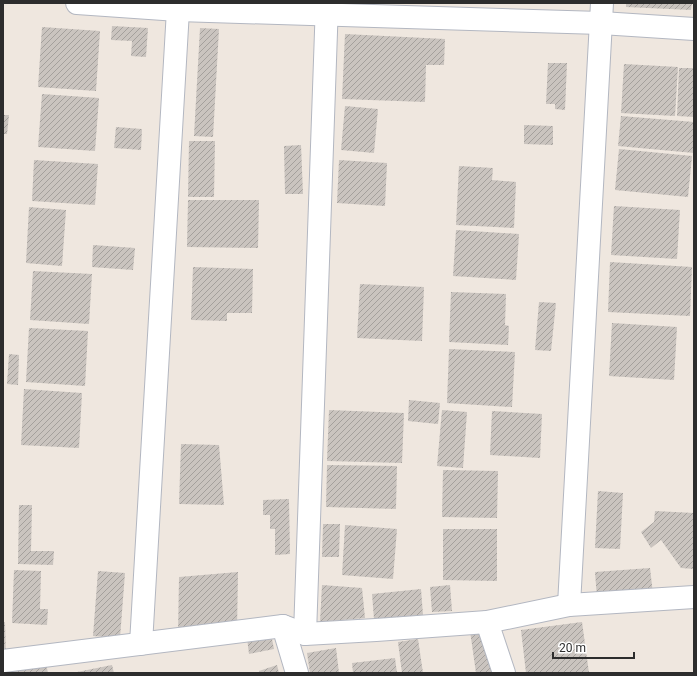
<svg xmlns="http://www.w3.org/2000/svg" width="697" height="676" font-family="Roboto,sans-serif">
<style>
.building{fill:url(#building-hatch)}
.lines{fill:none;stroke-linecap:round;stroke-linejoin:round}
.minor-casing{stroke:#b3b7c1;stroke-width:24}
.minor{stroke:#fff;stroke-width:22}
</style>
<defs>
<pattern id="building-hatch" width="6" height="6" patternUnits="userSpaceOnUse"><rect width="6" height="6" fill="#cac4bf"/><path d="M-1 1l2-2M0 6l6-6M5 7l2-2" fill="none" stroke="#a4a09c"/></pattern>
</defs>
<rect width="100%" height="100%" fill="#efe7df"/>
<g class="building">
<path d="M626 3H692L691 10 626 7Z"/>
<path d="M112 26 148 28 146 57 131 56 132 41 111 40Z"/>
<path d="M42 27 100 31 96 91 38 87Z"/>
<path d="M200 28 219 29 213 137 194 136Z"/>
<path d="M345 34 445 39 444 65H426L425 102 342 99Z"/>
<path d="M548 63H567L565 110 555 109V104H546Z"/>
<path d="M624 64 678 67 675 116 621 113Z"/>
<path d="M679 68H694V117L677 116Z"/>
<path d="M42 94 99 98 95 151 38 147Z"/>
<path d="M345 106 378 109 374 153 341 150Z"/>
<path d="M3 115H9L7 134H3Z"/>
<path d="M621 116 694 122V153L618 146Z"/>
<path d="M524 125 553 126V145L524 144Z"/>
<path d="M116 127 142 129 141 150 114 148Z"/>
<path d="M189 141H215L214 197H188Z"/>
<path d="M301 145 303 194H285L284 146Z"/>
<path d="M619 149 692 156 688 197 615 190Z"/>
<path d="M34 160 98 164 95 205 32 201Z"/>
<path d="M339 160 387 163 385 206 337 203Z"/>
<path d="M459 166 493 168 492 180 516 182 514 228 456 225Z"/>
<path d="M188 200H259L258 248 187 247Z"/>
<path d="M614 206 680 210 677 259 611 255Z"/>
<path d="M29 207 66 210 62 266 26 263Z"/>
<path d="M456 230 519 234 516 280 453 276Z"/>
<path d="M93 245 135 248 133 270 92 267Z"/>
<path d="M610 262 692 267 690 316 608 312Z"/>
<path d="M193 267 253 269 252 313H227V321L191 320Z"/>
<path d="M33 271 92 274 89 324 30 320Z"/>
<path d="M360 284 424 287 422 341 357 338Z"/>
<path d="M451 292 506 294 505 325 509 326 508 345 449 342Z"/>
<path d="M539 302 556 303 551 351 535 350Z"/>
<path d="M612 323 677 327 674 380 609 376Z"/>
<path d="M29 328 88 331 85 386 26 382Z"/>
<path d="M449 349 515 352 512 407 447 403Z"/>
<path d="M9 354 19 355 18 385 7 384Z"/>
<path d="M24 389 82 393 79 448 21 445Z"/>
<path d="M409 400 440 403 438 424 408 421Z"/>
<path d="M329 410 404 413 402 463 327 461Z"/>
<path d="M442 410 467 412 463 468 437 466Z"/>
<path d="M492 411 542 414 540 458 490 455Z"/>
<path d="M181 444 219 445 224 505 179 504Z"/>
<path d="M327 465 397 466 396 509 326 507Z"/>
<path d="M443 470 498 471 497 518 442 517Z"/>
<path d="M598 491 623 493 620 549 595 548Z"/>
<path d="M289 499 290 554 275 555V529H270V515H263V500Z"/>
<path d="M19 505H32L31 551H54L53 565 18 564Z"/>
<path d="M655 511 694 513V569L681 568 661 540 651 548 641 532 654 522Z"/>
<path d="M323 524H340L339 557H322Z"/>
<path d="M345 525 397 529 393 579 342 575Z"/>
<path d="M443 529H497V581L443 580Z"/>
<path d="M650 568 653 594 597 598 595 572Z"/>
<path d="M14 570 41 571 40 609H48L47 625 12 623Z"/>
<path d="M98 571 125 573 120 638 93 636Z"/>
<path d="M238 572 237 630 178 635 179 577Z"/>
<path d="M322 585 362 588 365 618 320 622Z"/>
<path d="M450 585 452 611 432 612 430 587Z"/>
<path d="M421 589 423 615 374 619 372 594Z"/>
<path d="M3 622H5L6 656H3Z"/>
<path d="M582 622 589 673H526L521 630Z"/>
<path d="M485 629 495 673H476L470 631Z"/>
<path d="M271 634 274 649 249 654 247 638Z"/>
<path d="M418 639 423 673H402L398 642Z"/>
<path d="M336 648 339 673H310L307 653Z"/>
<path d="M395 658 397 673H353L352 663Z"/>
<path d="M46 663 48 673H6V672Z"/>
<path d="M112 665 114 673H77V672Z"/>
<path d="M277 665 279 673H259V671Z"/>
</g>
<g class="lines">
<defs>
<g id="minor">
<path d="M77 3 178 10 601 23 694 29"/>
<path d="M569 605 602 3"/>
<path d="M487 622 504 673"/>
<path d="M283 626 297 673"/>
<path d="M305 634 327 3"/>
<path d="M141 644 178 10"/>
<path d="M3 661 283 626 305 634 376 630 487 622 569 605 694 597"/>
</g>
</defs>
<use href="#minor" class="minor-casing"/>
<use href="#minor" class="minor"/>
</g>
<rect width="697" height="676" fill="none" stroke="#2d2d2d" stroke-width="8"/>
<path d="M553 652v6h81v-6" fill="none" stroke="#2d2d2d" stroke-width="2"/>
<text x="559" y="652" font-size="12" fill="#2d2d2d" stroke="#ffffff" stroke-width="3" paint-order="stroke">20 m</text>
</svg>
